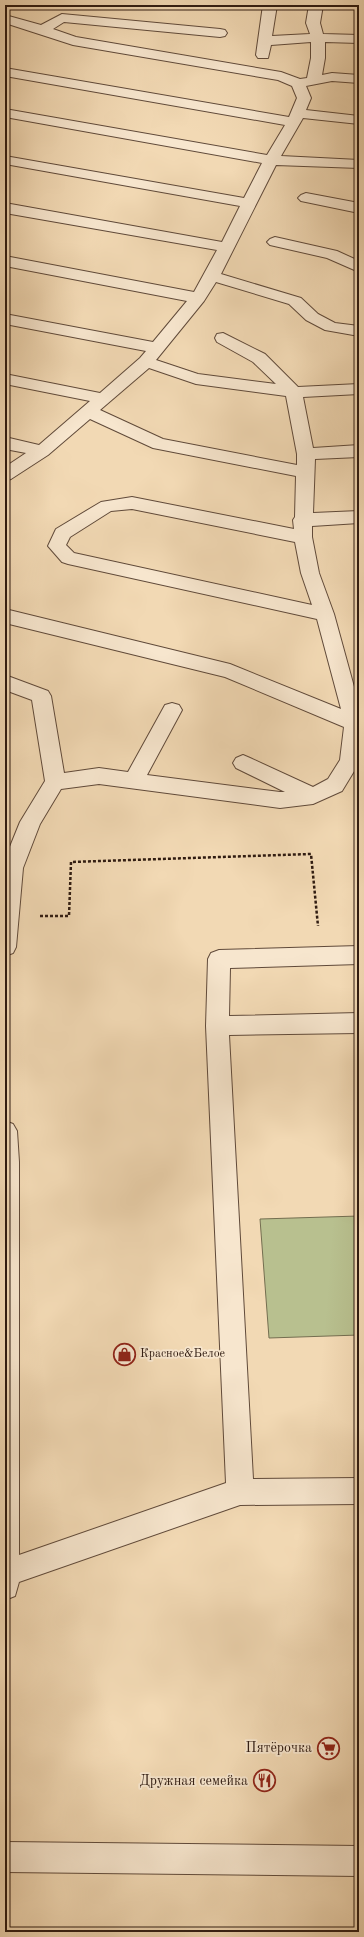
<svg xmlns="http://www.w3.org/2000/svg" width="364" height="1937" font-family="'Old Standard TT',serif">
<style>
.green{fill:#b8c08f;stroke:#746e50}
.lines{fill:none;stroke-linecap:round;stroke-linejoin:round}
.minor-casing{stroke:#604a3a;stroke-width:2}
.path{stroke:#2f1b11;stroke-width:2.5;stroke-dasharray:3 2;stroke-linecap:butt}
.minor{fill:#f7e6ce;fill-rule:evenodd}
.labels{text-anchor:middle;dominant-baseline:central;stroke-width:3.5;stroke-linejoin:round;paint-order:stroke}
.poi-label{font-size:12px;fill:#2f1b11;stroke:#f7e6ce;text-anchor:start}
.near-poi-label{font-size:14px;fill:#2f1b11;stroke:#f7e6ce;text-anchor:end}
</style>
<rect width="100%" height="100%" fill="#f2d9b4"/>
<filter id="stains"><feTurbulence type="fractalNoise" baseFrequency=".005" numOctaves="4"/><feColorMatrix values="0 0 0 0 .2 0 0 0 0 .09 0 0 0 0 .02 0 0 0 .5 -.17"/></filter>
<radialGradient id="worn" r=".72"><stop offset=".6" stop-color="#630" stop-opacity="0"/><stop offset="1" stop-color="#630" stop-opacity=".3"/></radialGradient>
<path class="green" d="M359 1216V1335L269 1338 260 1219Z"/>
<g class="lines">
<defs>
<g id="minor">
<path d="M263 5H277L272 36 310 34 306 23 309 5H323L320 23 323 34 359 35V43L325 42V58L322 75 332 73 359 75V83L332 81 306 86 311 98 306 110 359 116V124L303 118 281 156 359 160V168L276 165 221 274 301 298 318 314 335 323 359 326V336L325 330 306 320 289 304 216 282 204 301 156 360 198 374 276 384 253 362 217 342 215 338 217 334 223 333 265 354 298 387 359 384V394L303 397 313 448 359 445V457L315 459 313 513 359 511V523L312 526V537L319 573 334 614 359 705V763L342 791 313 804 280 808 99 784 61 789 40 824 23 868 16 947 13 953 5 956V859L20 822 45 781 32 700 5 690V675L48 691 51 696 64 773 99 768 128 772 165 705 172 703 179 705 182 710 147 775 280 792H285L236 768 233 763 236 758 243 755 250 758 313 787 328 779 340 760 344 727 225 677 5 623V609L230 664 341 709 317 619 68 564 62 562 48 546 56 529 101 502 132 497 294 529 293 520 295 517 296 476 153 448 90 419 48 455 11 479 5 481V467L26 453 5 449V437L39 445 90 401 5 384V374L100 393 140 358 146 351 5 324V314L153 342 187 301 5 266V256L194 292 217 250 5 213V203L222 242 240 206 5 164V156L244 198 262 163 5 117V109L267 155 285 125 5 76V68L289 117 297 98 292 86 278 80 73 45 5 23V15L41 25 62 14 220 29 225 30 227 33 225 36 220 37 64 22 53 29 76 37 281 72 300 79 307 78 311 58V42L271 45 268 58H258L256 55ZM149 368 196 384 286 396 297 454V465L163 439 100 410ZM132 509 295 542 301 573 312 605 74 553 66 545 70 537 111 511Z"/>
<path d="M306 193 359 203V213L301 201 298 198 301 195Z"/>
<path d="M275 237 337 251 359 261V272L327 258 270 245 267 242 270 239Z"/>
<path d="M359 946V964L230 968 229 1016 359 1013V1033L229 1035 253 1479 359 1478V1504L240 1505 19 1582 15 1596 5 1600V1121L13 1124 17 1131 19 1162V1555L226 1483 206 1026 208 959 211 953 219 950Z"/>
<path d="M5 1842 359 1846V1876L5 1872Z"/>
</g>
</defs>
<use href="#minor" class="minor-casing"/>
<path class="path" d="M40 916H69L71 862 311 854 318 926"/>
<use href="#minor" class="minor"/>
</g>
<defs>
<symbol id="shop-ring" viewBox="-11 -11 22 22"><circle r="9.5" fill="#f7e6ce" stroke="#8f2418" stroke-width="1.5"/><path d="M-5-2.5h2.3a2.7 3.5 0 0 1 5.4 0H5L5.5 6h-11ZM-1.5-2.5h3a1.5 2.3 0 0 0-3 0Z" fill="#8f2418"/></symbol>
<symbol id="supermarket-ring" viewBox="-11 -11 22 22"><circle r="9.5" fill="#f7e6ce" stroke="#8f2418" stroke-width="1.5"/><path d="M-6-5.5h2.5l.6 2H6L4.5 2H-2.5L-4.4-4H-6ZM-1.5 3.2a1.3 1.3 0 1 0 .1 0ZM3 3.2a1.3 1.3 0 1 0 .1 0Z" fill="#8f2418"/></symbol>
<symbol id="restaurant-ring" viewBox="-11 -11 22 22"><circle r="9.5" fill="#f7e6ce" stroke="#8f2418" stroke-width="1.5"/><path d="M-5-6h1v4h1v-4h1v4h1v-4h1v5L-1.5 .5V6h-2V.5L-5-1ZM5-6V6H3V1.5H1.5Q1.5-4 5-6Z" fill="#8f2418"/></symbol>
</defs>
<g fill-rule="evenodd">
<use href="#shop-ring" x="112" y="1342" width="25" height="25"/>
<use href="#supermarket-ring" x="316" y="1736" width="25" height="25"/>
<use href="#restaurant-ring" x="252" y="1768" width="25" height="25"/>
</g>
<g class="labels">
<g class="poi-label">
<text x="140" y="1354">Красное&amp;Белое</text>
</g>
<g class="near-poi-label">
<text x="312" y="1748">Пятёрочка</text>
<text x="248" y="1781">Дружная семейка</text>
</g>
</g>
<rect width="364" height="1937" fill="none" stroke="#f2d9b4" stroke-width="20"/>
<rect x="6" y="6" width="352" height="1925" fill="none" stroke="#2f1b11" stroke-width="2"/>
<rect x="10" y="10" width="344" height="1917" fill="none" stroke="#2f1b11"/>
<rect width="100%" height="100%" filter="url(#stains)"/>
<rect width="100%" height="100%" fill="url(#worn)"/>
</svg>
